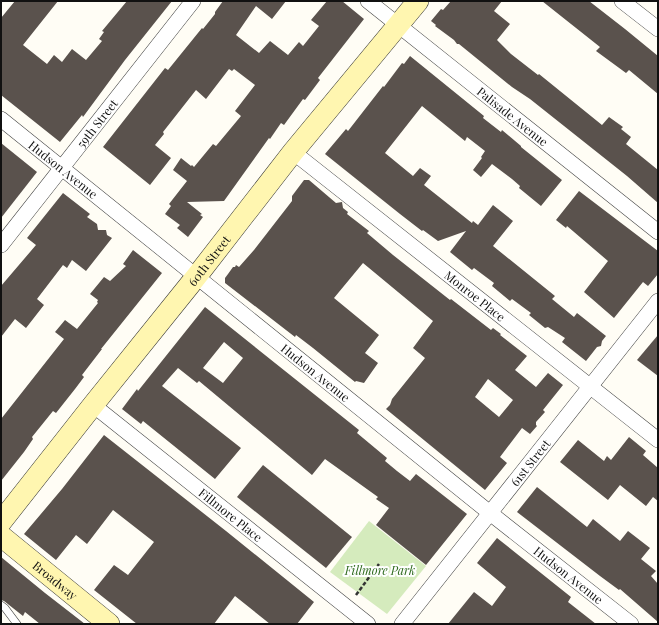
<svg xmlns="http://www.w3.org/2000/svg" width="659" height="625" font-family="'Playfair Display',serif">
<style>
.green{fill:#d5ebbd}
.building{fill:#5a524d;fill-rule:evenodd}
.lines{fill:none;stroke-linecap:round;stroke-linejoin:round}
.lane-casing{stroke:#444;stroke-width:8}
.street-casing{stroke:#444;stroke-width:16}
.secondary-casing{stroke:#333;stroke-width:22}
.path{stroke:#333;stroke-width:2.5;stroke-dasharray:4 2;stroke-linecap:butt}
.lane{stroke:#fff;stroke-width:7}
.street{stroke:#fff;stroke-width:15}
.secondary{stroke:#fff6b0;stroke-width:21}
.labels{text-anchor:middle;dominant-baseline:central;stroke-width:4;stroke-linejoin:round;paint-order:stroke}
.street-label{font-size:12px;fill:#111;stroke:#fff}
.park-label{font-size:12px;font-style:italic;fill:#2f6b1f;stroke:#fff}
</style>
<rect width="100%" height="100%" fill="#fffdf5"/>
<path class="green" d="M369 521 426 566 387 614 330 572Z"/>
<g class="building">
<path d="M15 1H58L23 45 47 64 54 55 62 62 72 49 86 60 102 41 99 39 104 32 102 31 127 1H172L125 60 83 117 82 115 60 142 1 95V18Z"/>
<path d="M223 1H286L272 19 256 6 236 35 259 53 270 41 288 55 299 42 303 46 319 26 311 20 327 1H342L364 19 318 78 320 80 305 100 303 99 284 125 281 123 270 139 269 138 224 201 187 202 202 214 200 215 203 217 188 237 177 228 180 225 165 214 171 206 169 204 187 181 173 170 181 158 191 166 192 165 194 167 213 144 216 146 241 116 235 111 255 85 234 69 232 71 229 69 206 99 196 90 163 132 164 134 155 145 171 158 150 185 103 147 165 68 168 70 202 28 203 29 215 14V12Z"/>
<path d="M451 1H502L494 11 510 24 497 40 511 54 538 75 539 74 602 125 609 117 623 127 621 129 631 137 626 144 658 170V203L627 176 530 99 512 87 459 44H457L454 40 435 26 436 25 431 21 441 9 443 10Z"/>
<path d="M542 1H589L625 29 658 56V94L629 70 626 73 596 51 600 47Z"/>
<path d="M410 56 484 116 483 118 501 132 502 130 521 146V147L562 180 541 206 519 188 520 186 512 179 492 164 481 177 473 170 482 158 481 157 485 151 467 137 465 141 422 106 385 153 413 176 420 168 431 176 424 185 472 223 473 221 478 225 493 205 513 221 493 246 555 296 552 299 574 317 577 313 606 336 602 341 601 346 597 347 586 361 562 342 565 338 548 327 545 328 529 315 531 313 512 299 510 301 492 286 494 283 474 268 472 270 450 252 466 231 438 241 423 230 422 231 400 214 325 154 346 129 348 131 383 86 384 87 402 63 404 64Z"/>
<path d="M1 143 37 172 1 218Z"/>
<path d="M304 180H309L336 203 342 202 343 208 348 212 347 214 369 231 367 233 393 255 450 300 451 299 491 330 493 328 501 334 500 335 527 356 515 370 536 387 548 373 563 385 543 410 545 412 536 422V425L537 426 530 434 522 428 500 457 507 463 485 490 386 409 390 405 392 399 425 358 413 348 433 321 363 263 334 298 379 335 365 353 378 363 364 383 356 381 355 382 313 348 296 335 295 337 225 283V278L228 274 233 267H235L236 265 239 267 254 250 292 201V196ZM488 379 513 400 499 417 475 397Z"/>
<path d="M579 191 658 251V274L648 286 643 282 614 318 584 292 608 261 567 226 566 228 556 220Z"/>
<path d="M63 193 90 214 87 217 97 224 98 230H106L107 235 112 238 86 271 72 260 67 268 63 265 37 299 44 305 26 328 15 319 1 337V286L36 245 27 238Z"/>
<path d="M133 250 162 273 101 349H102L82 375 84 377 75 389 56 413 53 411 32 437 33 439 24 452 1 481V419L64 339 55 332 65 320 77 329 98 303 97 302 98 300 90 294 104 277 110 281 126 266 123 264Z"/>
<path d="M205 307 359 430 357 433 387 458 385 461 397 471 410 481 416 474 467 514 426 565 376 525 389 508 376 499 378 497 325 459 312 475 199 381 197 383 178 368 162 386 241 448 215 479 143 421 141 424 122 409 137 389 138 391ZM224 342 243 358 223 383 203 368Z"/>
<path d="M658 335V376L637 360Z"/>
<path d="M104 435 226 531 314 602 297 624H270L235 596 214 624H137L94 590 114 565 128 575 154 542 113 510 87 544 76 535 56 560 24 534 62 489Z"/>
<path d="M629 437 646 451 643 455 658 468V501L653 497 646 506 620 485 608 500 560 462 578 440 604 461 607 456 611 460Z"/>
<path d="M263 465 352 537 326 568 237 497Z"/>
<path d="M537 487 587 527 593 519 620 541 628 531 650 548 641 559 656 571 651 576 658 584V622L620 589 619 590 600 576 517 512Z"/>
<path d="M497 538 571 597 568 602 596 624H448L474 592 492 606 506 587 477 563Z"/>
<path d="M1 557 45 593 85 624H40L25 612 23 616 4 601 1 600Z"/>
</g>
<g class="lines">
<defs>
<path id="lane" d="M1 605 5 608 17 624"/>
<g id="street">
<path id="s1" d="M368 1 658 232"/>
<path d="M622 1 658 29"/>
<path id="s2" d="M1 119 490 513 631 624"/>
<path id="s3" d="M293 152 658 440"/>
<path id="s4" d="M1 245 193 1"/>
<path id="s5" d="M93 405 368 624"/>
<path id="s6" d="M402 624 658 301"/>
</g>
<g id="secondary">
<path id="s7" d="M1 522 93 405 196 277 293 152 418 1"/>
<path id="s8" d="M1 536 109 624"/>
</g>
</defs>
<use href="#lane" class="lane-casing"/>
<use href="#street" class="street-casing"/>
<use href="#secondary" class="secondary-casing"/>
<path class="path" d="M356 595 379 564"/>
<use href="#lane" class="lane"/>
<use href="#street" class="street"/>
<use href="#secondary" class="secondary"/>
</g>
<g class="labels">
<g class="street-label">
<text stroke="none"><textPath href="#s1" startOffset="185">Palisade Avenue</textPath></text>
<text stroke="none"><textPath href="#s4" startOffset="155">59th Street</textPath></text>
<text stroke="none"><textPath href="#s2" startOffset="80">Hudson Avenue</textPath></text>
<text stroke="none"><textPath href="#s7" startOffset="334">60th Street</textPath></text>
<text stroke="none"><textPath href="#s3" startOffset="232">Monroe Place</textPath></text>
<text stroke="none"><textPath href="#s2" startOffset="404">Hudson Avenue</textPath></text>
<text stroke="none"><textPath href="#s6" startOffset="206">61st Street</textPath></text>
<text stroke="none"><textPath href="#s5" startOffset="176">Fillmore Place</textPath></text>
<text stroke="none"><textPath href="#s2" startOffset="728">Hudson Avenue</textPath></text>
<text stroke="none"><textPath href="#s8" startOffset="70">Broadway</textPath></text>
</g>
<g class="park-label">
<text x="380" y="570">Fillmore Park</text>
</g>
</g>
<rect width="659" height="625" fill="none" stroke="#111111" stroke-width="4"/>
</svg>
